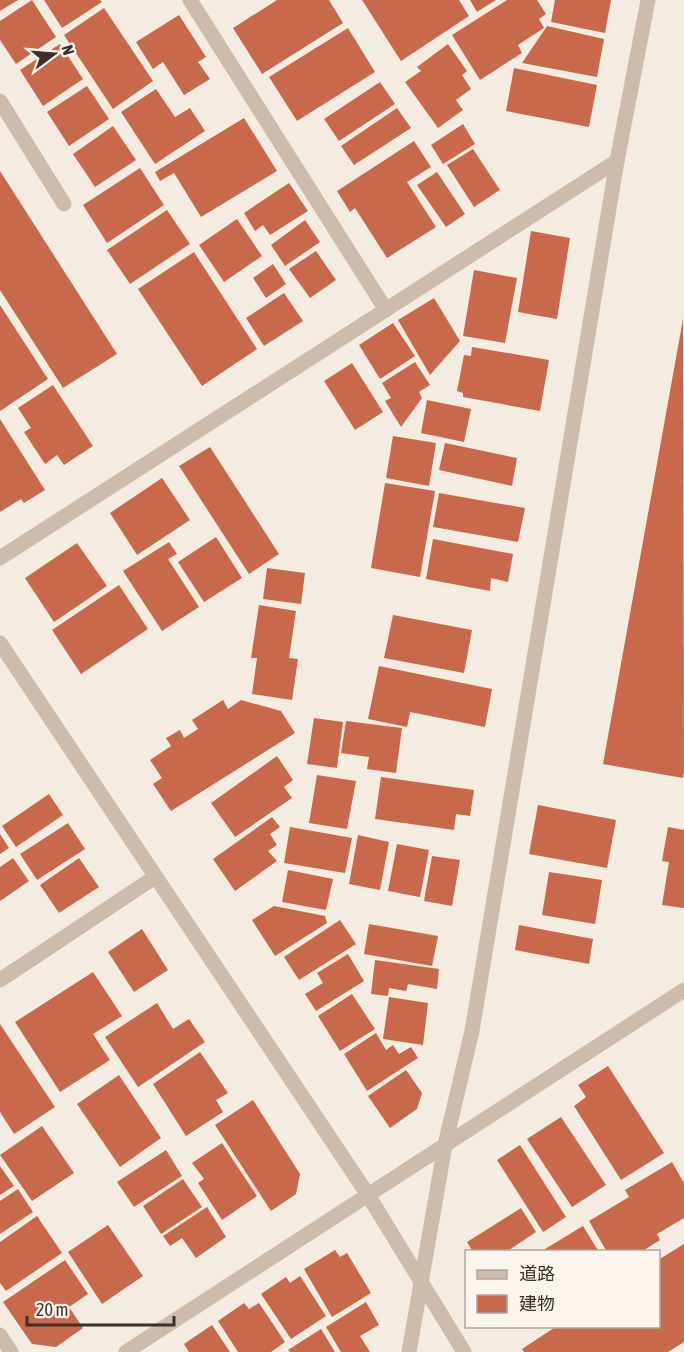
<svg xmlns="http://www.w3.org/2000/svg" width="684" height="1352" font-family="'Asap Condensed','Noto Sans JP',sans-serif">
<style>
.building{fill:#c8694b}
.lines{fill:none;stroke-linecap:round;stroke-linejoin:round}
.minor{stroke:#cdbbac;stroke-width:15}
</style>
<rect width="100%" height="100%" fill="#f4ebe1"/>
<g class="building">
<path d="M0 0H18L0 11Z"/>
<path d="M32 0 56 37 16 64 0 40V21Z"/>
<path d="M44 0H100L102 2 62 28Z"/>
<path d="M277 0H329L343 23 262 74 233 28Z"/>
<path d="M362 0H459L469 16 401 61Z"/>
<path d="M470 0H496L477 12Z"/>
<path d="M507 0H537L546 14 539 19 544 28 518 45 522 53 480 80 452 35Z"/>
<path d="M555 0H611L605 33 551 22Z"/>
<path d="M104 8 153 81 113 109 64 35Z"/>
<path d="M179 15 206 57 198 62 210 79 184 95 163 62 153 69 136 42Z"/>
<path d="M547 26 604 39 597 77 522 63Z"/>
<path d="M348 28 375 72 297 121 269 77Z"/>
<path d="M60 44 83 79 43 106 20 70Z"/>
<path d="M448 44 467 71 462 75 471 89 456 100 463 110 438 128 405 82 421 71 417 67Z"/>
<path d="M514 68 597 85 589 127 506 111Z"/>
<path d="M380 82 395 104 339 141 324 119Z"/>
<path d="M87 86 109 119 69 146 47 112Z"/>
<path d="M156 89 175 117 190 108 205 131 155 164 121 112Z"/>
<path d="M397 108 411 128 354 165 341 146Z"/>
<path d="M244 118 277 171 201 217 174 173 160 181 155 172Z"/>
<path d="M463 124 475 144 443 164 431 145Z"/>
<path d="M113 126 136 160 95 187 73 154Z"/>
<path d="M414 141 431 167 407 182 436 227 387 258 355 208 350 212 337 191Z"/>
<path d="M473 149 500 190 474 207 447 165Z"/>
<path d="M140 168 164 205 107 243 83 205Z"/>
<path d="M0 171 117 354 63 388 0 290Z"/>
<path d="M437 172 465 214 446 227 417 185Z"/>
<path d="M289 183 308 211 270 235 263 225 255 231 244 213Z"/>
<path d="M167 210 190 244 130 284 107 250Z"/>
<path d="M237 219 262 256 224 282 199 245Z"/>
<path d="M305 220 320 242 285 266 271 245Z"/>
<path d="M531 231 570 238 557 319 518 312Z"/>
<path d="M316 251 336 280 310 298 289 269Z"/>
<path d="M194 252 257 349 202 386 138 289Z"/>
<path d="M273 264 286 284 266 298 253 278Z"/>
<path d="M474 270 517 278 505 343 463 336Z"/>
<path d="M284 293 303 321 264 346 246 318Z"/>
<path d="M434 298 460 341 430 375 398 320Z"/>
<path d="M0 305 48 379 0 411Z"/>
<path d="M683 319 684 772 683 778 603 764Z"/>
<path d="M393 323 415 356 380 379 359 345Z"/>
<path d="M472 347 549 360 540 411 463 397V393L457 391 464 355 471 356Z"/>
<path d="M415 362 430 385 419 392 422 398 401 427 385 401 391 398 382 383Z"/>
<path d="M352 363 383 412 355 430 324 381Z"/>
<path d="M53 385 93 446 64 465 57 455 45 464 24 432 31 428 18 408Z"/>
<path d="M427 400 471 409 464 442 421 433Z"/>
<path d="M0 419 45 490 24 503 21 499 0 512Z"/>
<path d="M393 436 436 443 429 486 386 478Z"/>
<path d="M445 443 517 458 512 486 439 470Z"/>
<path d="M210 447 279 554 249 574 179 466Z"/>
<path d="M162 478 190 520 137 555 110 513Z"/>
<path d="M385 483 435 491 420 577 371 568Z"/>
<path d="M439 493 525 508 518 542 433 527Z"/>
<path d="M216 537 242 578 204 602 178 562Z"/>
<path d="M433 539 513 554 508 582 491 578 490 591 426 579Z"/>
<path d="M169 542 177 554 168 559 199 607 162 631 123 571Z"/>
<path d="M77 543 107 586 54 622 25 578Z"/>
<path d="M267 568 305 573 301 604 263 599Z"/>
<path d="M119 585 148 629 81 674 52 630Z"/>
<path d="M259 605 296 611 289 658 298 659 292 700 252 694 257 658H251Z"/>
<path d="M393 615 472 630 464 673 384 658Z"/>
<path d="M379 666 492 689 485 727 410 712 407 727 368 719Z"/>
<path d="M223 700 228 709 241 700 281 711 295 733 171 811 153 784 162 778 150 760 171 746 166 738 180 730 184 738 198 729 192 720Z"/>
<path d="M314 718 343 722 337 768 307 764Z"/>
<path d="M346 721 402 728 396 773 367 769 369 757 341 753Z"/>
<path d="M277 756 293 780 284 787 292 798 235 837 211 803Z"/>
<path d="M317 775 356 781 347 829 309 823Z"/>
<path d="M381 777 474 790 470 816 456 814 454 830 375 819Z"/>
<path d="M49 794 63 815 16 847 2 826Z"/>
<path d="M538 805 616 820 607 868 529 854Z"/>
<path d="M272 817 280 827 270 834 277 845 268 851 277 861 235 891 213 859Z"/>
<path d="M68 823 85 849 37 880 20 854Z"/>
<path d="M290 827 352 838 345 873 284 863Z"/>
<path d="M668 827 684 830V908L662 905 669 862 662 861Z"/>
<path d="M0 834 9 848 0 854Z"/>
<path d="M358 835 389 842 380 890 349 884Z"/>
<path d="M397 844 429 850 420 897 388 891Z"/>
<path d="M432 856 460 860 452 906 424 901Z"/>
<path d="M13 858 29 881 0 901V867Z"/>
<path d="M79 858 99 887 59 913 40 885Z"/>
<path d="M288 870 333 879 326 910 282 902Z"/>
<path d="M549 872 602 880 595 924 542 915Z"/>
<path d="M274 906 325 916 327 923 275 956 252 920Z"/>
<path d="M340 920 356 944 299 980 284 957Z"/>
<path d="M369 924 438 936 432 966 364 954Z"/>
<path d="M519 925 593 939 589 964 515 950Z"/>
<path d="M142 929 168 970 134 992 108 952Z"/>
<path d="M348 954 364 981 316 1011 305 994 323 983 317 973Z"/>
<path d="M375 960 439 969 437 989 408 984 406 991 389 988 388 996 371 994Z"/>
<path d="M93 972 122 1016 93 1034 110 1060 60 1092 15 1022Z"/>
<path d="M352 994 375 1029 340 1051 318 1016Z"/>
<path d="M389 997 428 1003 423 1045 383 1039Z"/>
<path d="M157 1003 173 1029 189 1019 205 1042 138 1087 105 1037Z"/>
<path d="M0 1024 55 1107 14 1134 0 1112Z"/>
<path d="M376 1033 386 1050 393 1045 399 1054 411 1047 418 1058 367 1091 344 1054Z"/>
<path d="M200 1052 228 1093 216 1100 223 1112 186 1136 153 1084Z"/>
<path d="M608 1066 664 1153 621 1180 574 1106 586 1097 578 1085Z"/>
<path d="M406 1070 422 1093 417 1109 390 1128 368 1096Z"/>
<path d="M119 1075 161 1138 120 1167 77 1104Z"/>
<path d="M253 1100 300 1174 296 1194 271 1211 215 1125Z"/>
<path d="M561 1117 606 1185 572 1207 527 1139Z"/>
<path d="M42 1126 74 1173 32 1201 0 1155Z"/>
<path d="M222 1143 257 1196 222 1220 198 1183 204 1179 192 1163Z"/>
<path d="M520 1145 566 1217 543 1232 497 1160Z"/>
<path d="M166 1150 182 1176 134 1207 117 1182Z"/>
<path d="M672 1162 684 1183V1218L657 1234 660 1240 641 1252H607L589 1221 629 1197 625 1190Z"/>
<path d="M0 1166 14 1186 0 1195Z"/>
<path d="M183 1179 202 1207 161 1234 143 1206Z"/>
<path d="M18 1189 33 1212 0 1234V1201Z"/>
<path d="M207 1207 226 1237 196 1258 182 1238 170 1246 163 1236Z"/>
<path d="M521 1208 536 1232 506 1252H473L467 1242Z"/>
<path d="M37 1216 62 1253 6 1291 0 1283V1242Z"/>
<path d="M108 1225 143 1276 102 1304 68 1252Z"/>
<path d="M583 1226 599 1252H540Z"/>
<path d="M684 1244V1342L668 1352H524L522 1349 557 1326H658V1260Z"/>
<path d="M335 1250 340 1257 347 1253 371 1293 332 1317 304 1269Z"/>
<path d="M65 1260 88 1294 69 1307 83 1328 56 1347 32 1344 3 1302Z"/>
<path d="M300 1276 326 1316 291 1339 261 1294 286 1277 290 1283Z"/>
<path d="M366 1302 379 1325 360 1336 370 1352H341L326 1327Z"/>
<path d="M244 1303 249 1309 259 1303 285 1342 271 1352H238L218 1321Z"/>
<path d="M212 1325 230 1352H189L184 1344Z"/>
<path d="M321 1329 335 1352H290L288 1350Z"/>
</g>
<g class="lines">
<g class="minor">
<path d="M190 0 386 310"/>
<path d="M0 101 64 204"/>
<path d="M0 558 617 161"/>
<path d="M0 643 368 1195 464 1352"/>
<path d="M0 980 155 877"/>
<path d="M0 1335 11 1352"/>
<path d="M126 1352 684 990"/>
<path d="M409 1352 445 1145 472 1031 617 161 648 0"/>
</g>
</g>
<rect x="465" y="1250" width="195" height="78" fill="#fbf5ee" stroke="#aea6a0" stroke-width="1.5"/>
<rect x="477" y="1270" width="30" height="9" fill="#cdbbac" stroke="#aea6a0" stroke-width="1.5"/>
<text x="519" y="1280" font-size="18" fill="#3b302b">道路</text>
<rect x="477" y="1295" width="30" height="18" fill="#c8694b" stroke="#aea6a0" stroke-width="1.5"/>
<text x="519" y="1310" font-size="18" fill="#3b302b">建物</text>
<g transform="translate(54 54) rotate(74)" stroke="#fbf5ee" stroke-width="4.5" paint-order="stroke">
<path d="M0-4.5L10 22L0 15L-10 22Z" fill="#3b302b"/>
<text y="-9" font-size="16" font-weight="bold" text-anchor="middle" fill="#3b302b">N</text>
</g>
<path d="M27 1316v9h147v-9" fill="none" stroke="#3b302b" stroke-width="3"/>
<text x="36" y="1316" font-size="18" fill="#3b302b" stroke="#fbf5ee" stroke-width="4.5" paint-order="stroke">20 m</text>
</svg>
